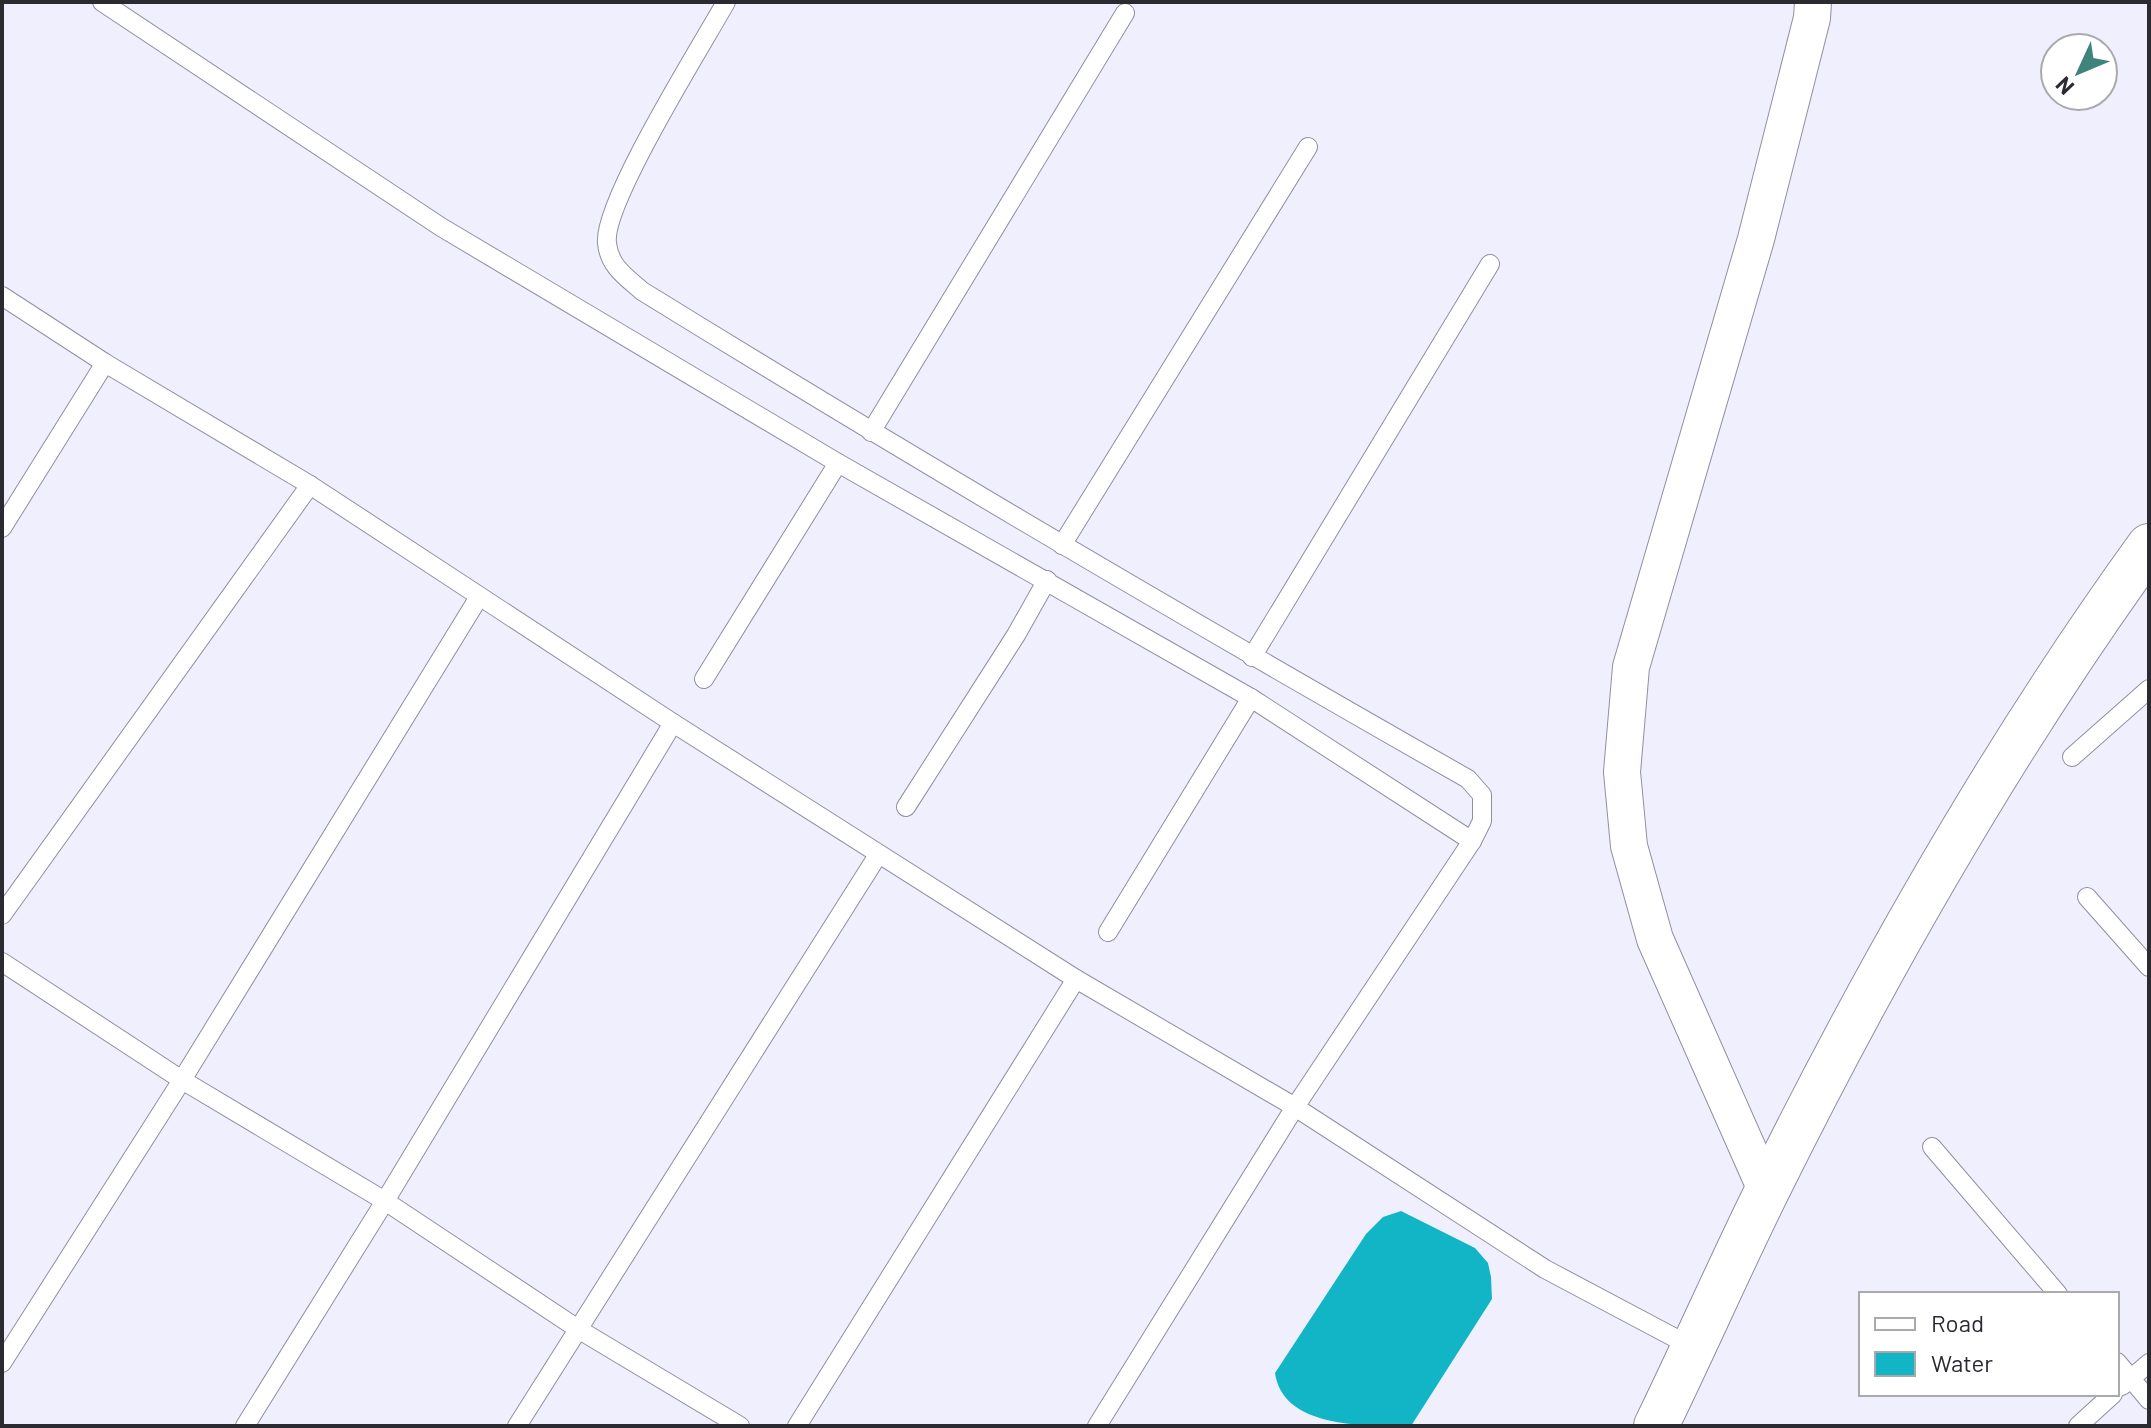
<svg xmlns="http://www.w3.org/2000/svg" width="2151" height="1428" font-family="Barlow,sans-serif">
<style>
.water{fill:#12b5c6}
.lines{fill:none;stroke-linecap:round;stroke-linejoin:round}
.lane-casing{stroke:#908ea0;stroke-width:20}
.street-casing{stroke:#908ea0;stroke-width:38}
.secondary-casing{stroke:#908ea0;stroke-width:46}
.lane{stroke:#fff;stroke-width:18}
.street{stroke:#fff;stroke-width:36}
.secondary{stroke:#fff;stroke-width:44}
</style>
<rect width="100%" height="100%" fill="#f0effe"/>
<path class="water" d="M1401 1211 1475 1248 1488 1263 1491 1277 1492 1299 1411 1426C1362 1426 1283 1428 1275 1373L1366 1234 1383 1217Z"/>
<g class="lines">
<defs>
<g id="lane">
<path d="M102 2 441 227 838 463 1251 698 1472 841"/>
<path d="M726 2C702 45 602 204 607 243 609 266 626 277 642 291 914 459 1190 621 1468 779L1482 795V821L1472 841 1295 1107 1097 1426"/>
<path d="M2 296 105 363 310 485 673 723 1076 979 1295 1107 1545 1269 1694 1348"/>
<path d="M871 432 1125 13"/>
<path d="M2 528 105 363"/>
<path d="M1062 545 1308 147"/>
<path d="M1252 657 1490 264"/>
<path d="M704 679 838 463"/>
<path d="M2072 757 2149 689"/>
<path d="M906 807 1016 635 1047 580"/>
<path d="M2087 897 2149 967"/>
<path d="M2 915 310 485"/>
<path d="M1108 932 1251 698"/>
<path d="M2 962 182 1080 385 1201 578 1329 740 1426"/>
<path d="M1932 1147 2058 1294"/>
<path d="M2117 1362 2149 1400"/>
<path d="M2 1363 182 1080 479 597"/>
<path d="M2122 1386 2149 1363"/>
<path d="M245 1426 385 1201 673 723"/>
<path d="M517 1426 878 855"/>
<path d="M797 1426 1076 979"/>
<path d="M2078 1426 2113 1394"/>
</g>
<path id="street" d="M1767 1192 1655 939 1629 846 1622 772 1631 667 1756 239 1812 18 1813 2"/>
<path id="secondary" d="M1656 1426C1694 1348 1729 1268 1767 1191 1878 967 2002 749 2149 546"/>
</defs>
<use href="#lane" class="lane-casing"/>
<use href="#street" class="street-casing"/>
<use href="#secondary" class="secondary-casing"/>
<use href="#lane" class="lane"/>
<use href="#street" class="street"/>
<use href="#secondary" class="secondary"/>
</g>
<rect width="2151" height="1428" fill="none" stroke="#2b2a31" stroke-width="8"/>
<rect x="1859" y="1292" width="260" height="104" fill="#ffffff" stroke="#aaaaad" stroke-width="2"/>
<rect x="1875" y="1318" width="40" height="12" fill="#ffffff" stroke="#aaaaad" stroke-width="2"/>
<text x="1931" y="1332" font-size="24" fill="#2b2a31">Road</text>
<rect x="1875" y="1352" width="40" height="24" fill="#12b5c6" stroke="#aaaaad" stroke-width="2"/>
<text x="1931" y="1372" font-size="24" fill="#2b2a31">Water</text>
<g transform="translate(2079 72) rotate(226)"><circle r="38" fill="#ffffff" stroke="#aaaaad" stroke-width="2"/>
<path d="M0-6L14 30L0 20L-14 30Z" fill="#3e847d"/>
<text y="-12" font-size="22" font-weight="bold" text-anchor="middle" fill="#2b2a31">N</text>
</g>
</svg>
